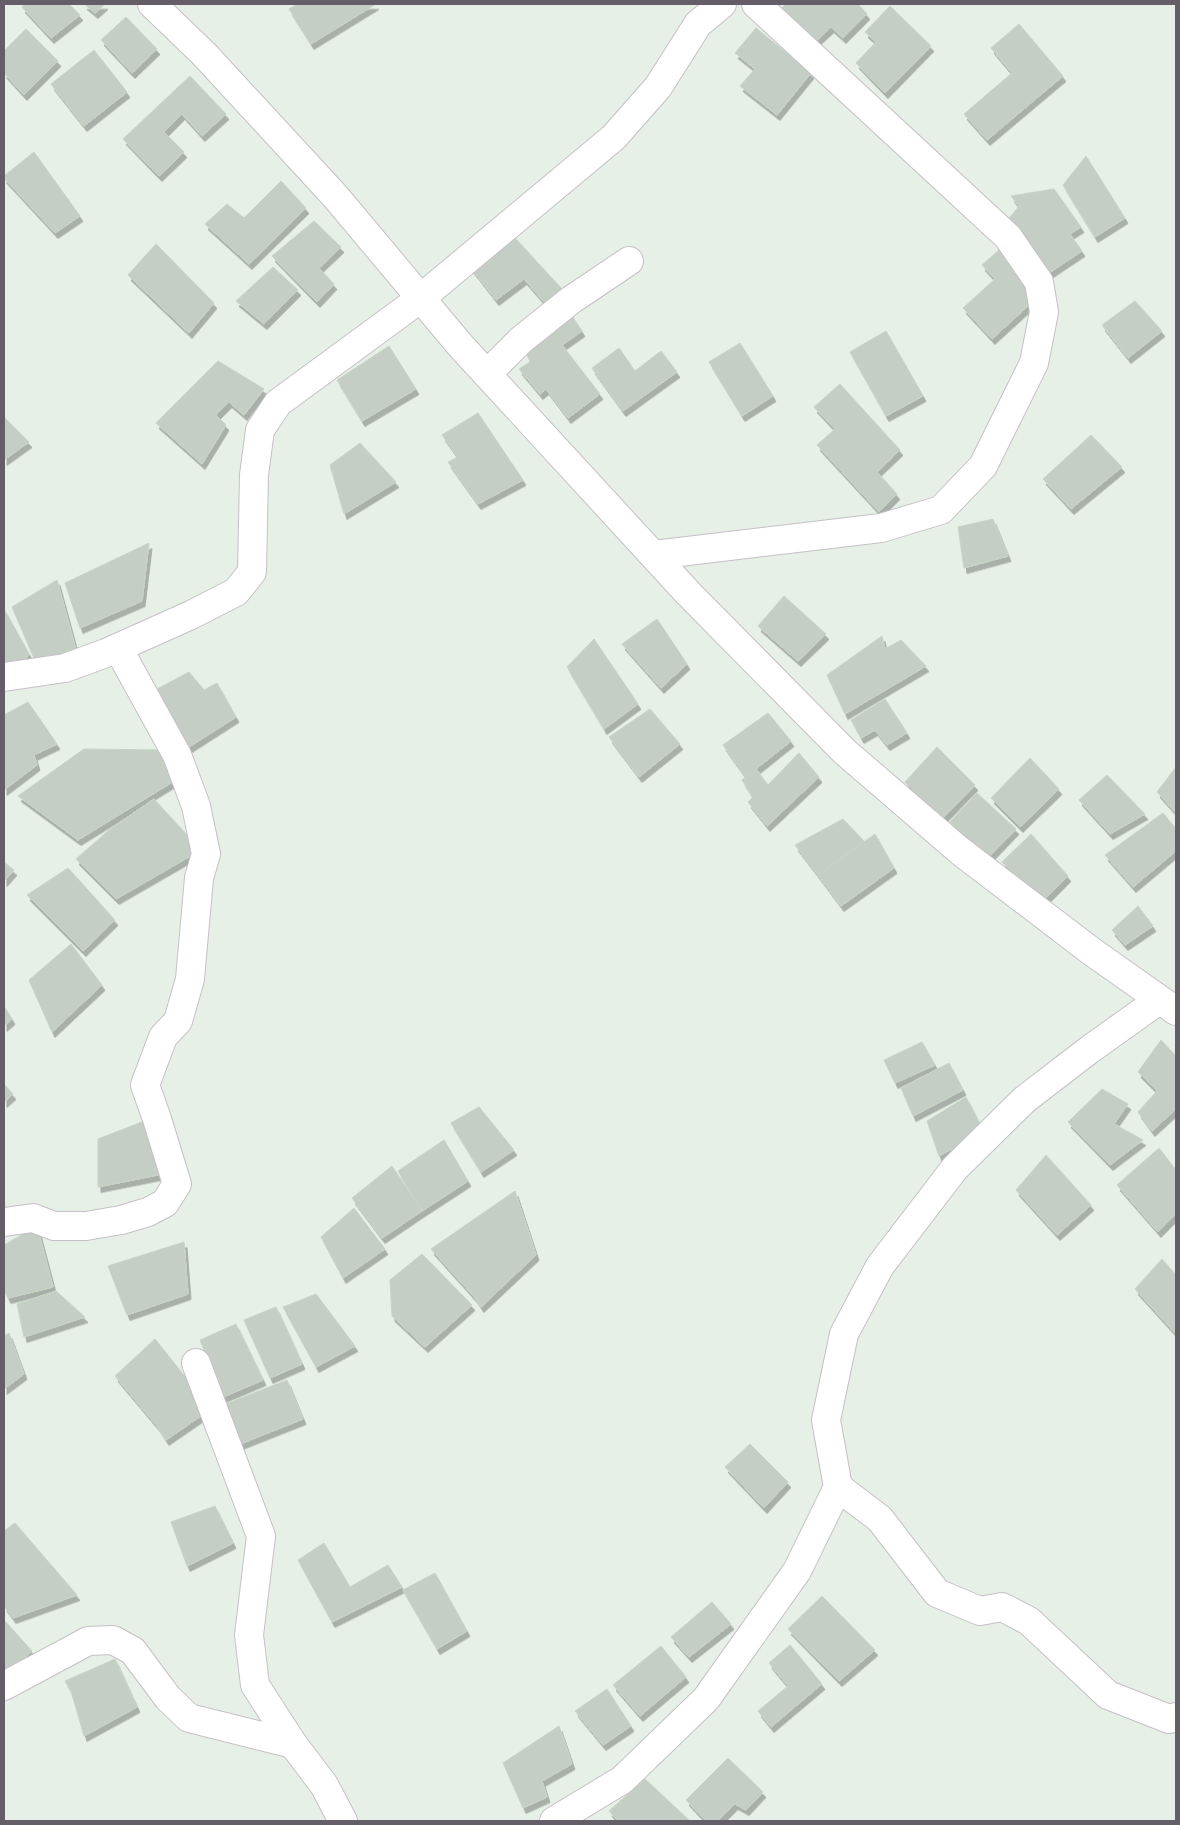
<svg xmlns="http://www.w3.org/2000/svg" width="1180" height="1825" font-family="'DejaVu Sans',sans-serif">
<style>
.building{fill:#c5cec4;stroke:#c5d5c4;filter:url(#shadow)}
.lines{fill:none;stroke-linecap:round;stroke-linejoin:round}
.minor-casing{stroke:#c6bfc7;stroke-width:30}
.minor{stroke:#fff;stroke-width:28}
</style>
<defs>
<filter id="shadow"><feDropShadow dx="3" dy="5.5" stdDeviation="0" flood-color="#0004"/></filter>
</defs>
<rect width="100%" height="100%" fill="#e6f0e6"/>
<g class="building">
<path d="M25 4H69L80 15 51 38 22 7Z"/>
<path d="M84 4H105L95 13Z"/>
<path d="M298 4H376L311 44 289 9Z"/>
<path d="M786 4H858L867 14 843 38 831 27 816 41 782 8Z"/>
<path d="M890 6 931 46 885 93 856 63 876 42 865 32Z"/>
<path d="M126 17 157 49 132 73 101 40Z"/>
<path d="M1019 24 1063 76 987 140 964 114 1012 73 991 48Z"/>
<path d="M756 28 811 73 777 115 740 86 755 69 735 53Z"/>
<path d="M26 29 58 61 24 95 4 73V51Z"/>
<path d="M94 50 127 92 84 126 51 84Z"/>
<path d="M190 76 226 114 202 136 182 114 164 132 184 152 159 176 123 139Z"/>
<path d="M34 152 80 216 55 233 4 178V176Z"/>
<path d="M1086 156 1125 218 1095 237 1063 185Z"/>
<path d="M281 181 306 208 249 264 205 224 227 204 244 218Z"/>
<path d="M1054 189 1081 227 1070 234 1082 251 1046 275 1008 220 1019 206 1011 196Z"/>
<path d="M314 221 341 247 319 268 334 284 317 302 272 256Z"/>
<path d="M505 227 562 289 544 302 524 279 496 300 465 260Z"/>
<path d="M156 244 214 303 189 333 128 275Z"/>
<path d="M999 250 1041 294 992 339 963 308 995 279 982 265Z"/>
<path d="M273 267 298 290 264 324 236 301Z"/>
<path d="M1135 301 1162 331 1128 358 1102 325Z"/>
<path d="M568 310 582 331 562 345 600 394 568 418 546 389 540 394 519 369 530 362 521 340Z"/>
<path d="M886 331 923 396 886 416 850 352Z"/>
<path d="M740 343 773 396 742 416 709 362Z"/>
<path d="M389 346 416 389 362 421 337 380Z"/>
<path d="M619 348 635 371 661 351 677 372 623 411 592 368Z"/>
<path d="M218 361 264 389 244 415 229 402 216 415 226 425 202 464 156 423Z"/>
<path d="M840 384 900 450 877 472 897 494 879 512 817 445 835 429 814 407Z"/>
<path d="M478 413 523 480 478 504 448 462 458 457 442 435Z"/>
<path d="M4 417 29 442 4 460Z"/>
<path d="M1091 435 1122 467 1071 509 1043 479Z"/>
<path d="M360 443 396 482 344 514 330 465Z"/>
<path d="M993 519 1008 556 964 568 958 527Z"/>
<path d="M149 543 142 601 80 628 65 583Z"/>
<path d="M57 580 76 650 36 663 12 607Z"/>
<path d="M784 596 826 634 798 661 758 626Z"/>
<path d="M4 609 29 654 20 666 4 662Z"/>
<path d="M657 619 687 664 661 688 622 644Z"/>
<path d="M882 636 885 649 901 640 926 666 845 714 827 675Z"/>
<path d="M594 639 638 704 604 729 567 667Z"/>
<path d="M189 672 204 690 217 683 236 717 186 749 157 689Z"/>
<path d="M885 699 907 733 887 745 875 730 861 738 851 720Z"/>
<path d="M28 702 57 744 34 755 37 765 4 790V715Z"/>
<path d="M650 709 680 744 639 777 609 737Z"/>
<path d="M768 713 791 741 746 777 723 745Z"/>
<path d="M937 747 975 785 942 819 905 782Z"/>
<path d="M84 749 166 750 179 778 78 840 18 796Z"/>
<path d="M799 753 819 777 767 826 748 802 753 797 742 780 756 769 768 785Z"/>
<path d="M1030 758 1059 789 1020 827 991 798Z"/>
<path d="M1176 767V813L1157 792Z"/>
<path d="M1107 775 1145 814 1110 834 1079 800Z"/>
<path d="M977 793 1016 829 988 858 950 822Z"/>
<path d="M154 799 201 850 116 899 76 859 109 830Z"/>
<path d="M1163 813 1176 829V851L1133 887 1105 855Z"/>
<path d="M843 819 864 841 818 875 795 845Z"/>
<path d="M875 834 894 868 841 906 818 875Z"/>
<path d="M1031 834 1068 876 1043 901 1002 862Z"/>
<path d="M4 862 14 870 4 881Z"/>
<path d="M68 868 115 920 83 951 27 895Z"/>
<path d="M1138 906 1153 926 1125 945 1112 930Z"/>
<path d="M71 944 102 985 52 1032 29 980Z"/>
<path d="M4 1006 12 1019 4 1026Z"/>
<path d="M1161 1040 1176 1056V1109L1152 1131 1138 1112 1157 1091 1138 1072Z"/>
<path d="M922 1042 935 1065 895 1083 884 1060Z"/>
<path d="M949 1063 963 1090 913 1116 901 1088Z"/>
<path d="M4 1084 13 1094 4 1102Z"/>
<path d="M1102 1089 1128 1104 1114 1124 1143 1140 1110 1165 1068 1122Z"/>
<path d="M966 1097 984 1132 939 1156 927 1121Z"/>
<path d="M479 1107 514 1150 481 1172 451 1123Z"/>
<path d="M147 1120 163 1174 98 1187V1139Z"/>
<path d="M444 1140 468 1181 422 1211 398 1171Z"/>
<path d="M1159 1148 1176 1170V1214L1158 1232 1117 1185Z"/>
<path d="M1046 1155 1091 1205 1057 1235 1016 1190Z"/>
<path d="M392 1166 422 1211 382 1238 352 1198Z"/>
<path d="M515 1191 536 1255 481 1307 475 1298 431 1249Z"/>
<path d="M354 1208 385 1249 343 1278 321 1237Z"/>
<path d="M37 1226 53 1287 8 1298 4 1290V1245Z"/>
<path d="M184 1242 188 1294 127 1315 108 1266Z"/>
<path d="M422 1254 472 1305 425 1347 392 1316 390 1280Z"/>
<path d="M1162 1259 1176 1275V1334L1135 1289Z"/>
<path d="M56 1291 85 1317 24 1337 17 1304Z"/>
<path d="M316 1294 355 1346 316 1367 283 1307Z"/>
<path d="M276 1307 302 1364 270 1378 244 1320Z"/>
<path d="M236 1324 263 1380 223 1397 200 1340Z"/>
<path d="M9 1333 24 1374 4 1389V1336Z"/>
<path d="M155 1339 211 1409 166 1440 157 1426 115 1376Z"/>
<path d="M287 1380 303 1419 240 1444 223 1405Z"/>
<path d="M750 1444 788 1482 764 1508 725 1467Z"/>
<path d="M215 1506 233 1543 187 1566 171 1522Z"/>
<path d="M15 1523 77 1595 13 1618 4 1606V1531Z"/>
<path d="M324 1543 350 1587 388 1565 402 1587 332 1622 298 1560Z"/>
<path d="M435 1573 467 1631 437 1649 403 1590Z"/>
<path d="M822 1596 875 1650 839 1681 788 1629Z"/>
<path d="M712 1602 731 1624 689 1657 671 1637Z"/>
<path d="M4 1620 32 1651 4 1677Z"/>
<path d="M790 1645 822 1684 771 1727 758 1711 788 1686 769 1663Z"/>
<path d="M661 1646 686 1677 640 1716 613 1685Z"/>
<path d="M115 1659 137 1707 84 1736 71 1691 65 1681Z"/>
<path d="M607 1689 631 1726 603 1745 575 1711Z"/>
<path d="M559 1726 572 1764 542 1781 547 1797 523 1808 503 1763Z"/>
<path d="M728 1758 763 1792 746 1810 735 1804 718 1821H706L686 1800Z"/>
<path d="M645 1779 690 1821H618L609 1811Z"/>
</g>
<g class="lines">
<defs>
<g id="minor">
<path d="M152 4 204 54 335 196 460 345 688 593 845 752 960 851 1091 951 1176 1011"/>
<path d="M487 374 521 340 571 300 629 261"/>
<path d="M654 555 881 528 941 510 983 466 1034 363 1044 312 1039 282 1008 237 756 4"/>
<path d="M4 677 65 668 106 653 191 615 236 592 252 572 254 475 260 430 278 403 421 298 614 137 658 87 698 24 722 4"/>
<path d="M4 1222 33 1218 54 1226H86L121 1220 148 1212 165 1203 177 1184 157 1119 145 1085 163 1037 178 1021 190 979 199 878 206 854 196 806 177 755 118 648"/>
<path d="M196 1363 261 1536 249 1635 255 1685 293 1744 324 1785 343 1821"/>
<path d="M838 1487 880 1519 937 1593 980 1611 1002 1607 1029 1621 1108 1695 1169 1719 1176 1717"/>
<path d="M4 1686 88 1641 113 1640 133 1651 168 1698 189 1718 293 1744"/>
<path d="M554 1821 622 1780 706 1699 797 1571 838 1487 826 1420 844 1334 880 1266 955 1168 1024 1100 1089 1050 1159 1000"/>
</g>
</defs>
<use href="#minor" class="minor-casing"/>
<use href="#minor" class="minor"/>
</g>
<rect width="1180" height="1825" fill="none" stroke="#655d67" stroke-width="10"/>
</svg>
